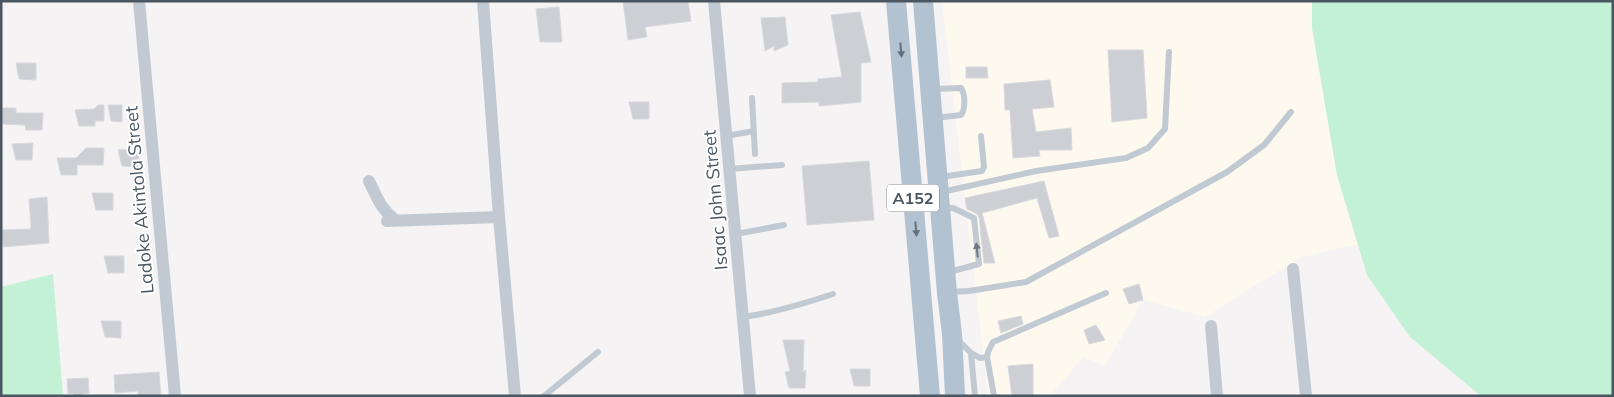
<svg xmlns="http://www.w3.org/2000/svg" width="1614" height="397" font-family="Mulish,sans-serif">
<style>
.commercial{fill:#fdf9ef}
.green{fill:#c3f1d5}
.building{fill:#cdcfd5;stroke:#d7d9de}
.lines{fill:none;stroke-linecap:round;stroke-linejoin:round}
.lane{stroke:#c1cad2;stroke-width:6}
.street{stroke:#c1cad2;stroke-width:12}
.primary{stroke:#b3c2d1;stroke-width:20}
.oneway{fill:#64717d}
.oneway2{fill:#6e7983}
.labels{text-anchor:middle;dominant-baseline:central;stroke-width:4;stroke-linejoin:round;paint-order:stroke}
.shield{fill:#fff;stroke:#808990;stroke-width:1}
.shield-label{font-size:16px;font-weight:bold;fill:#4a5661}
.street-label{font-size:18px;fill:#4a5661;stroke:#fff}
</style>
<rect width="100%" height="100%" fill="#f5f3f3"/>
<path class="commercial" d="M942 1H1312V28L1337 175 1358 244 1299 258 1205 317 1143 300 1105 366 1083 357 1050 396H988Z"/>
<g class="green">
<path d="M1312 1H1613V396H1481L1410 337 1367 275 1337 175 1312 28Z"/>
<path d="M53 274 63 396H1V287Z"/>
</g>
<g class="building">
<path d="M623 1H688L691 21 645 27 647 37 628 40Z"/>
<path d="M559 7 562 42H540L536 9Z"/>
<path d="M860 12 871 62 861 63V102L819 106V102L782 103V83L818 82V79L842 77 831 15Z"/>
<path d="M785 17 788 45 774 51V46L765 51 761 18Z"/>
<path d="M1108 50H1143L1147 118 1112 122Z"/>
<path d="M16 63H36V80L19 79Z"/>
<path d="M966 67H987L988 78H966Z"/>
<path d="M1050 80 1054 107 1032 109 1036 132 1071 128 1072 150H1039L1040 156 1013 158 1010 110H1005L1004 84Z"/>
<path d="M629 102H649V119H633Z"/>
<path d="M98 105H104V121H95V126H79L75 110 94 109Z"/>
<path d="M108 105H122V122L111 121Z"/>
<path d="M1 108H16V113H43L42 130H26L25 125 1 124Z"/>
<path d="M33 143 32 160H16L12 144Z"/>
<path d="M86 148H104L103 165H77V175H61L57 158H76Z"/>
<path d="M139 149 138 167 122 166 118 150Z"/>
<path d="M869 161 874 220 807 225 802 166Z"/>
<path d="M1044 181 1059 236 1049 238 1037 198 982 213 995 263H984L979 217 977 214 967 209 965 198Z"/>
<path d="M92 193H113V210H96Z"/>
<path d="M47 197 49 243 3 247 2 230 30 229 31 227 29 199Z"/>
<path d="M104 256H124V273H108Z"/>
<path d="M1139 284 1143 300 1129 304 1123 289Z"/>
<path d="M1021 316 1023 324 1001 333 998 321Z"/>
<path d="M101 321H121V338L105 337Z"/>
<path d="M1096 325 1105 340 1089 344 1084 330Z"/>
<path d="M783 340H804L803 372 806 370 805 388H789L785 372 790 371Z"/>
<path d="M1033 364V396H1012L1008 366Z"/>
<path d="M850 369H870V386H854Z"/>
<path d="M159 372 161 396H138V391L115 393 114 375Z"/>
<path d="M88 378 89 393 82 394 83 396H74L73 393 68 394 67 379Z"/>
</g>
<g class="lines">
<g class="lane">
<path d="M934 89 961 88C965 94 966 108 961 115L935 118"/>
<path d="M752 98 755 154"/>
<path d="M726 136 754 131"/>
<path d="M729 169 782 165"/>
<path d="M941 177 982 171 984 167 981 136"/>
<path d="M942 192 1036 171 1126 158 1148 148 1165 129 1169 52"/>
<path d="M943 208H953L974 218 979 264 949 272"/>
<path d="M736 234 784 225"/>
<path d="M950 292 969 291 1026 282 1227 172 1264 145 1291 112"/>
<path d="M743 317C774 313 803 304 833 294"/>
<path d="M958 340 971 353 975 396"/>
<path d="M971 353 980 358 987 357 994 396"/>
<path d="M987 357 988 352 993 342 1106 293"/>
<path d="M544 396 598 352"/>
</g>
<g class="street">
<path d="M139 1 175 396"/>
<path d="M483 1 499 217 515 396"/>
<path d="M714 1 750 396"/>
<path d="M369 181C377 197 380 208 395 220"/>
<path d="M387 221 499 217"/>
<path d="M1293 269 1306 396"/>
<path d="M1211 326 1217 396"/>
</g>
<g class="primary">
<path d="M896 1 930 396"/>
<path d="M923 1 947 293 952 334 955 396"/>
</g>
</g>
<defs><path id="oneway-solid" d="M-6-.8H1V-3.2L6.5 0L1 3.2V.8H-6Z" transform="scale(1.25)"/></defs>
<g class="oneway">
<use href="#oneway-solid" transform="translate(901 50) rotate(85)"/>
<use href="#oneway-solid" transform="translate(916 229) rotate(85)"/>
</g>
<use class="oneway2" href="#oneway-solid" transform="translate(977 250) rotate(-96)"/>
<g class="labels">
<rect class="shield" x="887" y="184.5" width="52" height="27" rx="4"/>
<g class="shield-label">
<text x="913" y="198">A152</text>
</g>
<g class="street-label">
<text transform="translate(139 200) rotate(-95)">Ladoke Akintola Street</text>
<text transform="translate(715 200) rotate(-95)">Isaac John Street</text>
</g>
</g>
<rect width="1614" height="397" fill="none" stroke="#4a5661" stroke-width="5"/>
</svg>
